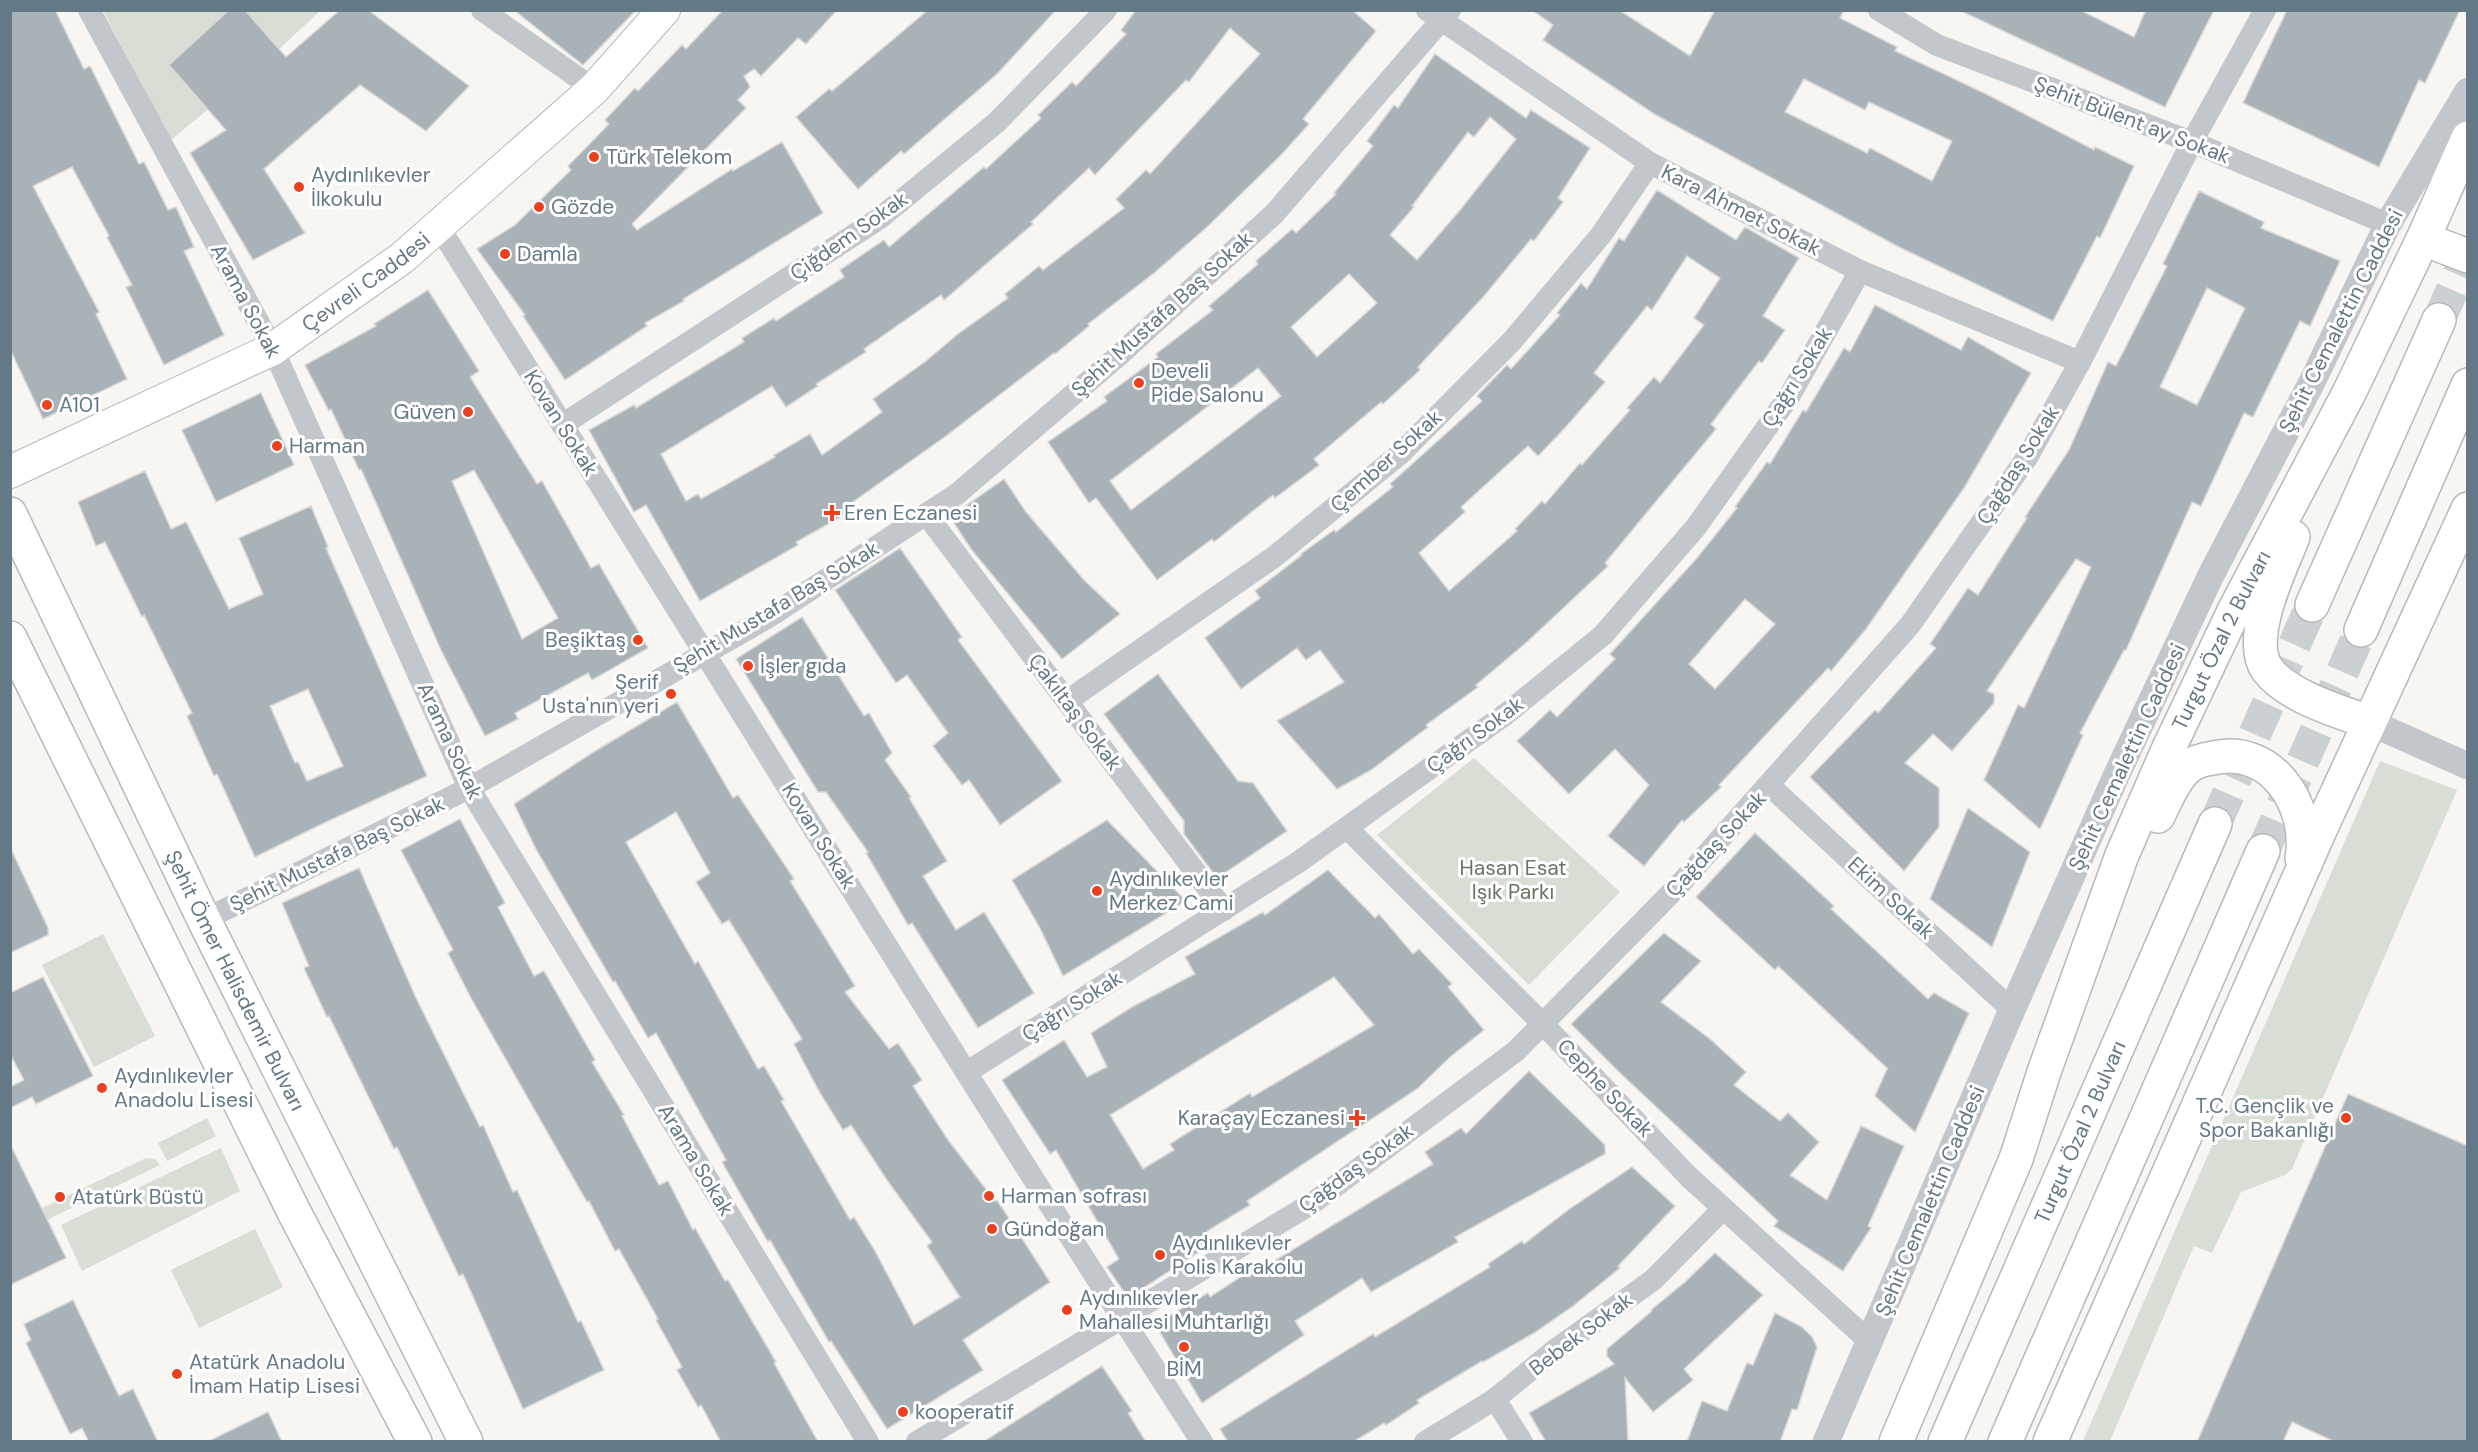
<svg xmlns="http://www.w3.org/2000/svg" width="2478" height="1452" font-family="'DM Sans',sans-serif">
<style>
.green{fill:#d8ded4}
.building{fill:#a8b2b7;stroke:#d8d8d6;stroke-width:1.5;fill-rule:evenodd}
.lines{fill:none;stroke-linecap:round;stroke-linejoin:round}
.trunk-tunnel{stroke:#cbd0d2;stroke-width:33;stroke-dasharray:33 16;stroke-linecap:butt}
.secondary-casing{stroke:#b4babe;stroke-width:34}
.trunk-casing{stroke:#b4b9bc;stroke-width:36}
.minor{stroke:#c1c7ca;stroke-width:22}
.tertiary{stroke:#c1c7ca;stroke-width:27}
.secondary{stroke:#fff;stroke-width:32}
.trunk{stroke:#fff;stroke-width:33}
.poi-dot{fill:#eb401f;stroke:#fff;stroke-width:2}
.labels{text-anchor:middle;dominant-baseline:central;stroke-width:6;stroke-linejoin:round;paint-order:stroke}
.street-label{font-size:21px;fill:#647986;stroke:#fff}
.poi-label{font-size:21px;fill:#647986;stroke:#fff;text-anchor:start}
.park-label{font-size:21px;fill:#66775f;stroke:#fff}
</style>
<rect width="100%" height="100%" fill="#f7f6f3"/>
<g class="green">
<path d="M103 11H320L263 64 171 140Z"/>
<path d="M1474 758 1620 892 1529 985 1377 835Z"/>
<path d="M2380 761 2457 790 2292 1169 2285 1175 2241 1192 2212 1253 2194 1246 2110 1441H2083Z"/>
<path d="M103 934 155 1036 94 1067 42 965Z"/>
<path d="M207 1118 216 1136 167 1161 158 1143Z"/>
<path d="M221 1148 240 1191 82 1271 61 1225Z"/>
<path d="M146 1158 155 1159 160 1165 47 1220 42 1208Z"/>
<path d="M255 1229 283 1287 199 1328 171 1270Z"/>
</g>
<g class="building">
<path d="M10 10H55L84 69 90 66 139 164 144 162 168 210 176 207 194 247 184 251 224 335 164 365 126 287 132 285 107 237 109 236 72 167 33 186 99 312 96 314 127 379 43 419 10 349Z"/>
<path d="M229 10H245L286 57 340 10H368L469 86 426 131 360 85 264 169 305 233 253 260 190 153 226 130 169 65Z"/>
<path d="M514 10H636L583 65Z"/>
<path d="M723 10H837L806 44 798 38 761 76 754 69 744 76 750 87 738 100 746 108 632 224 637 230 732 169 733 171 782 142 823 213 683 299 684 301 645 323 647 326 565 380 523 316 525 315 477 249 515 225 571 170 568 166 609 124 605 120 635 88 638 91 682 45 686 49Z"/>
<path d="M928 10H1056L997 74 904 154 901 151 858 189 796 117 829 89 832 91Z"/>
<path d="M1136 10H1352L1376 31 1303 119 1309 124 1280 156 1206 228 1154 273 1088 324 1089 326 1055 354 1054 353 946 436 850 504 853 510 796 542 798 545 700 601 646 505 634 512 589 430 634 405 636 408 744 342 742 338 774 318 776 321 844 277 840 270 884 240 889 247 984 167 986 169 1041 118 1038 115 1072 82 1076 86 1126 34 1121 30ZM1230 28 1260 54 1150 174 1146 170 1116 199 1124 208 1043 270 1039 266 1005 294 1008 298 958 334 926 361 873 399 882 412 822 455 810 434 774 455 775 457 701 499 698 494 686 501 661 454 772 386 786 407 818 386 816 384 866 352 864 349 941 295 944 300 1033 224 1031 222 1089 168 1095 175 1186 80 1189 82Z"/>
<path d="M1532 10H1619L1690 56 1715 10H1844L1840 18 1897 47 1895 51 1986 94 2094 150 2095 147 2134 166 2100 238 2097 236 2053 321 1897 246 1656 115 1543 40 1553 25ZM1804 79 1865 110 1869 102 1952 141 1932 181 1870 148 1867 153 1785 112Z"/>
<path d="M1959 10H2080L2134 37 2146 10H2214L2165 107Z"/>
<path d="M2287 10H2460L2425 83 2419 80 2379 167 2243 103Z"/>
<path d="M1435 54 1526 118 1531 110 1590 148 1558 198 1563 202 1534 241 1531 239 1484 296 1418 367 1420 370 1383 404 1381 402 1314 459 1319 465 1275 498 1273 495 1214 542 1212 539 1157 580 1096 498 1089 503 1048 442 1107 401 1104 397 1158 357 1156 354 1213 310 1209 306 1258 264 1256 261 1292 229 1296 233 1336 194 1334 193 1373 146 1367 141 1394 105 1398 108ZM1490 117 1516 139 1461 209 1417 260 1390 235 1414 207 1412 206 1468 132 1474 137ZM1349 274 1377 303 1317 357 1291 327ZM1258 368 1281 396 1131 510 1110 481Z"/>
<path d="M1657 190 1736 240 1745 227 1799 258 1763 316 1785 330 1762 363 1759 361 1711 424 1716 429 1605 563 1608 566 1528 641 1476 685 1478 687 1426 725 1428 727 1371 770 1337 789 1277 721 1344 682 1320 650 1306 660 1297 648 1241 689 1205 638 1260 598 1255 591 1302 555 1301 554 1334 530 1336 532 1393 487 1390 484 1482 401 1477 396 1507 365 1511 369 1560 315 1557 313 1581 283 1587 289 1619 238 1624 241ZM1687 256 1720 278 1694 318 1704 325 1660 383 1654 377 1627 408 1630 410 1582 465 1580 463 1545 504 1542 501 1515 529 1517 531 1449 591 1419 553 1465 512 1461 507 1528 446 1538 456 1564 429 1605 382 1594 373 1647 306 1652 310Z"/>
<path d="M2199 191 2264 222 2261 228 2340 261 2310 326 2300 321 2253 417 2244 413 2201 506 2192 502 2126 650H2124L2080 733 2083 735 2040 829 1984 780 2018 705 2024 708 2091 567 2076 559 1987 691 1994 694V703L1952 751 1933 734 1905 763 1939 788V827L1904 871 1810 777 1875 710 1878 713 1936 648 1930 644 1968 588 1978 595 2027 518 2025 517 2069 450 2108 362 2116 366 2167 266 2163 264ZM2207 288 2245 308 2197 405 2160 387Z"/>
<path d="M428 290 479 371 470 377 537 484 542 481 591 568 599 564 648 648 592 680 588 673 515 713 518 719 485 736 441 650 361 469 359 470 331 409 329 411 305 365 376 326 374 324ZM474 470 558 618 522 639 452 481Z"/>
<path d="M1875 305 1961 350 1968 337 2031 373 1964 488 1866 629 1831 671 1828 668 1719 785 1721 787 1684 822 1682 820 1644 866 1608 836 1649 785 1615 749 1569 794 1517 741 1550 710 1557 717 1615 659 1610 654 1697 558 1737 508 1735 507 1767 462 1770 464 1803 410 1806 412 1844 348 1850 352ZM1745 599 1775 624 1715 689 1689 664Z"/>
<path d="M261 393 294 465 216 502 182 430Z"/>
<path d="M145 471 171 529 186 522 229 609 263 594 239 538 311 506 328 547 326 548 427 776 326 822 255 857 217 774 214 776 187 716 192 713 144 615 142 617 105 542 96 546 78 502ZM308 689 343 766 307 781 298 762 295 763 270 706Z"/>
<path d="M1004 479 1026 512 1084 580 1120 614 1062 659 971 549 950 517Z"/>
<path d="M900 548 962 637 958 640 1062 781 1000 825 969 780 962 785 933 746 948 733 907 675 896 683 835 590Z"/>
<path d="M802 617 864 716 869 713 892 753 885 760 911 797 909 798 947 861 923 876 956 930 984 912 1034 993 978 1028 912 923 908 925 866 853 868 852 826 792H818L736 659Z"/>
<path d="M1158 674 1238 781 1253 783 1287 831 1217 878 1184 834V821L1104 714Z"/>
<path d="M677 702 733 798 738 795 794 879 790 881 855 986 845 992 889 1049 898 1043 922 1080 913 1086 948 1140 995 1201 997 1200 1050 1282 963 1340 983 1370 887 1429 831 1341 829 1342 770 1240 768 1242 722 1162 726 1160 656 1033 648 1038 615 981 613 982 537 851 514 804 592 753ZM676 812 710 873 696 882 722 924 729 920 802 1039 794 1044 820 1093 843 1130 851 1125 887 1180 932 1242 927 1246 960 1297 914 1325 875 1251 854 1217 850 1220 781 1101 784 1100 764 1066 758 1069 698 961 695 964 626 842Z"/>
<path d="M1968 808 2030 852 1992 947 1930 899Z"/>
<path d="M460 819 505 903 498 907 534 976 544 971 595 1060 592 1062 624 1115 622 1116 659 1185 668 1181 693 1230 695 1228 725 1281 728 1280 776 1362 774 1363 818 1442H721L701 1405 698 1407 677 1370 682 1367 656 1320 658 1319 619 1249 615 1251 589 1201 587 1202 471 998 448 953 453 950 401 850Z"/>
<path d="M1107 820 1186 901 1063 976 1040 928 1012 880Z"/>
<path d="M1755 833 1834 906 1831 909 1928 999 1934 993 1969 1013 1915 1132 1875 1096 1888 1067 1887 1068 1778 966 1775 970 1696 897Z"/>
<path d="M10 847 48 928V935L10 953Z"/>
<path d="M359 868 416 998 480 1127 483 1125 513 1192 517 1190 578 1322 581 1321 604 1370 523 1409 463 1274 459 1276 397 1147 394 1149 329 1016 327 1017 304 968 309 966 282 903Z"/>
<path d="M1328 870 1375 918 1379 914 1413 954 1419 949 1452 984 1448 987 1484 1030 1450 1057 1417 1089 1247 1201 1250 1205 1207 1231 1214 1242 1128 1298 1107 1267 1119 1259 1056 1150 1050 1154 1002 1080 1064 1040 1087 1077 1107 1067 1091 1033 1132 1007 1195 974 1185 957 1263 912 1265 915ZM1334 977 1374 1025 1252 1097 1250 1093 1170 1144 1174 1150 1143 1169 1110 1115Z"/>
<path d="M1664 933 1701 961 1661 1002 1710 1039 1746 1072 1734 1085 1780 1121 1788 1113 1819 1142 1790 1175 1827 1200 1861 1126 1904 1146 1868 1226 1871 1228 1843 1271 1774 1226 1778 1221 1618 1071 1571 1024Z"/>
<path d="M43 977 93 1076 36 1104 32 1097 10 1108V1087L24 1080 10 1054V993Z"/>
<path d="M1529 1071 1605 1145V1154L1455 1237 1458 1242 1371 1292 1362 1278 1295 1321 1304 1335 1202 1403 1155 1324 1208 1293 1210 1297 1259 1265 1261 1269 1433 1164 1425 1152 1461 1128 1466 1134Z"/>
<path d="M2348 1094 2468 1146V1442H2335L2292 1422 2283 1442H2197Z"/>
<path d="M10 1144 66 1258 10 1285Z"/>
<path d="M1632 1167 1675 1206 1618 1266 1620 1268 1573 1306 1534 1333 1483 1362 1482 1361 1417 1400 1419 1403 1386 1425 1384 1423 1353 1442H1228L1220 1429 1373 1334 1375 1337 1490 1267 1488 1264 1522 1241 1524 1244 1568 1210Z"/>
<path d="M1715 1253 1763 1295 1684 1369 1693 1380 1653 1412 1625 1378 1628 1442H1546L1529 1413 1614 1364 1607 1356V1349L1652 1311 1651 1310 1685 1282Z"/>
<path d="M73 1300 119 1396 133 1389 158 1442H89L82 1428 70 1434 26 1343 31 1340 24 1324Z"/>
<path d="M1775 1313 1802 1327 1812 1337 1817 1347 1797 1410 1792 1409 1780 1442H1687L1702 1401 1727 1411 1747 1363 1753 1365Z"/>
<path d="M1102 1366 1132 1411 1128 1413 1146 1442H983Z"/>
<path d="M268 1412 282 1442H207Z"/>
</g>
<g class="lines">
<g class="trunk-tunnel">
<path d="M2439 320 2468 254"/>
<path d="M2215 824 2312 605"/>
<path d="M2263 851 2361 630"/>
</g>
<defs>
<g id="secondary">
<path id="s1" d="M10 472 273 349 402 258 594 89 664 10"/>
</g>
<g id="trunk">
<path d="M2423 239 2468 256"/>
<path id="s2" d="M10 514 204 920 466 1442"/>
<path d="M2293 537C2280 569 2246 638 2267 669 2286 696 2340 712 2369 722"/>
<path d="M2312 605 2439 320"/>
<path d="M2361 630 2468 385"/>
<path d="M10 638 294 1212 415 1442"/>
<path d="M2158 816C2166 800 2174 779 2187 768 2194 762 2205 759 2213 758 2271 744 2311 805 2302 858"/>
<path id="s3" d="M1896 1442 2016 1159 2044 1072 2122 855 2168 750 2234 611 2349 393 2423 239 2468 138"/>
<path id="s4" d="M1945 1442 2215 824"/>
<path d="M2005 1442 2263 851"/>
<path d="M2050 1442 2320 830 2468 509"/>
</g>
</defs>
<use href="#secondary" class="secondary-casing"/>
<use href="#trunk" class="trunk-casing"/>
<g class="minor">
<path d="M89 10 273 349 469 788 868 1442"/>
<path d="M482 10 594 89"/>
<path d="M1427 10 1650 163 1860 271 2080 362"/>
<path d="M1879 10 1937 45 2192 142 2388 224"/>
<path d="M439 227C693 632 942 1041 1202 1442"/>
<path d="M562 425 880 218 997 122 1106 10"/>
<path d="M926 514 1224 910"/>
<path d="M1067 701 1274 557 1400 454 1512 341 1601 235 1650 163"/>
<path d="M1770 786 2012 1010"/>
<path d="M1347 828 1542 1023 1689 1177 1869 1341"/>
<path d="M204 920 469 788 767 618 957 494 1117 357 1274 214 1450 10"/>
<path d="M967 1072 1297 863 1506 714 1603 635 1696 527 1790 395 1860 271"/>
<path d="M1495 1399 1522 1442"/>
<path d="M917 1442 1314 1202 1516 1051 1681 883 1910 625 2028 456 2080 362 2192 142 2265 10"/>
<path d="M1425 1442 1495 1399 1555 1350 1653 1280 1723 1209"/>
</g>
<g class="tertiary">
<path d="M2369 722 2468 766"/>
<path d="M1826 1442 2012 1010 2117 774 2211 575 2314 378 2388 224 2468 91"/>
</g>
<use href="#secondary" class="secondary"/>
<use href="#trunk" class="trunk"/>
</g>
<g class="poi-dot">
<circle cx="594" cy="157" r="6"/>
<circle cx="299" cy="187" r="6"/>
<circle cx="539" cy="207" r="6"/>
<circle cx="505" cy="254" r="6"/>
<circle cx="1139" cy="383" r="6"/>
<circle cx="47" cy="405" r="6"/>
<circle cx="468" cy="412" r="6"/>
<circle cx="277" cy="446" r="6"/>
<path d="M829 504h6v6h6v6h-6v6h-6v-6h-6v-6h6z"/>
<circle cx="638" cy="640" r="6"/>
<circle cx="748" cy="666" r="6"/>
<circle cx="671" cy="694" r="6"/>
<circle cx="1097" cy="891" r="6"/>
<circle cx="102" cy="1088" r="6"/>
<path d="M1354 1109h6v6h6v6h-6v6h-6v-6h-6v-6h6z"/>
<circle cx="2346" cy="1118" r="6"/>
<circle cx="989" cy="1196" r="6"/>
<circle cx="60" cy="1197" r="6"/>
<circle cx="992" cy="1229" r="6"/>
<circle cx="1160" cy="1255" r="6"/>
<circle cx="1067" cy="1310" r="6"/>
<circle cx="1184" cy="1347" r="6"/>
<circle cx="177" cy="1374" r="6"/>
<circle cx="903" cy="1412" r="6"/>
</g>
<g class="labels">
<g class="street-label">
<text transform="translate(2132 120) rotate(21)">Şehit Bülent ay Sokak</text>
<text transform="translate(1741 210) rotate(27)">Kara Ahmet Sokak</text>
<text transform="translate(849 236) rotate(-35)">Çiğdem Sokak</text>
<text stroke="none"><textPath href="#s1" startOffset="405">Çevreli Caddesi</textPath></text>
<text transform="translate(246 301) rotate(62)">Arama Sokak</text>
<text transform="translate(1162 314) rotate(-42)">Şehit Mustafa Baş Sokak</text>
<text transform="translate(2341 321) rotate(-63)">Şehit Cemalettin Caddesi</text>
<text transform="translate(1797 377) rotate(-58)">Çağrı Sokak</text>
<text transform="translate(561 423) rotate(58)">Kovan Sokak</text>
<text transform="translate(1386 461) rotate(-42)">Çember Sokak</text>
<text transform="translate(2018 465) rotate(-58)">Çağdaş Sokak</text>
<text transform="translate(776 607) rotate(-31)">Şehit Mustafa Baş Sokak</text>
<text stroke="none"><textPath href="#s3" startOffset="866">Turgut Özal 2 Bulvarı</textPath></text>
<text transform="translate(1075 712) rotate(53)">Çakıltaş Sokak</text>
<text transform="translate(1475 735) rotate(-36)">Çağrı Sokak</text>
<text transform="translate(450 741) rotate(65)">Arama Sokak</text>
<text transform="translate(2127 757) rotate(-65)">Şehit Cemalettin Caddesi</text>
<text transform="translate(819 836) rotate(58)">Kovan Sokak</text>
<text transform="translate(1716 844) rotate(-47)">Çağdaş Sokak</text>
<text transform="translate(337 854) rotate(-26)">Şehit Mustafa Baş Sokak</text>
<text transform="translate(1891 898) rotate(43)">Ekim Sokak</text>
<text stroke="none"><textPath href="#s2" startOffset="518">Şehit Ömer Halisdemir Bulvarı</textPath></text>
<text transform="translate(1072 1006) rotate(-32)">Çağrı Sokak</text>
<text transform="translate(1605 1088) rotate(46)">Cephe Sokak</text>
<text stroke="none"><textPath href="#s4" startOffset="338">Turgut Özal 2 Bulvarı</textPath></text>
<text transform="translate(696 1160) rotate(59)">Arama Sokak</text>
<text transform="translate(1356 1168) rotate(-36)">Çağdaş Sokak</text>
<text transform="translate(1930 1201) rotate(-67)">Şehit Cemalettin Caddesi</text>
<text transform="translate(1581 1334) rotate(-37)">Bebek Sokak</text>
</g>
<g class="poi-label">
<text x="606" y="157">Türk Telekom</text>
<text x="311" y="175">Aydınlıkevler<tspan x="311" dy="24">İlkokulu</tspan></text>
<text x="551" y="207">Gözde</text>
<text x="517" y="254">Damla</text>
<text x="1151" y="371">Develi<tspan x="1151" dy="24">Pide Salonu</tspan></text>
<text x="59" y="405">A101</text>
<text x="456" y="412" text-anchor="end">Güven</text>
<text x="289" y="446">Harman</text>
<text x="844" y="513">Eren Eczanesi</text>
<text x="626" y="640" text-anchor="end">Beşiktaş</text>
<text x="760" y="666">İşler gıda</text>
<text x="659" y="682" text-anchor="end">Şerif<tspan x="659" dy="24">Usta'nın yeri</tspan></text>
<text x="1109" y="879">Aydınlıkevler<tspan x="1109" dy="24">Merkez Cami</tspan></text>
<text x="114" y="1076">Aydınlıkevler<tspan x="114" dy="24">Anadolu Lisesi</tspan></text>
<text x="2334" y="1106" text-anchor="end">T.C. Gençlik ve<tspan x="2334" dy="24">Spor Bakanlığı</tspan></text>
<text x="1345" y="1118" text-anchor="end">Karaçay Eczanesi</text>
<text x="1001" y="1196">Harman sofrası</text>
<text x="72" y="1197">Atatürk Büstü</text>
<text x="1004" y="1229">Gündoğan</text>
<text x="1172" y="1243">Aydınlıkevler<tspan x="1172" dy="24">Polis Karakolu</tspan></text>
<text x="1079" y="1298">Aydınlıkevler<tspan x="1079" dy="24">Mahallesi Muhtarlığı</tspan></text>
<text x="189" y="1362">Atatürk Anadolu<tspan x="189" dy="24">İmam Hatip Lisesi</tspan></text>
<text x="1184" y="1369" text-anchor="middle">BİM</text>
<text x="915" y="1412">kooperatif</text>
</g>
<g class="park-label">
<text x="1513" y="868">Hasan Esat<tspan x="1513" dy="24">Işık Parkı</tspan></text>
</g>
</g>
<rect width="2478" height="1452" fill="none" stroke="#647986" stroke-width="24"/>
</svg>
